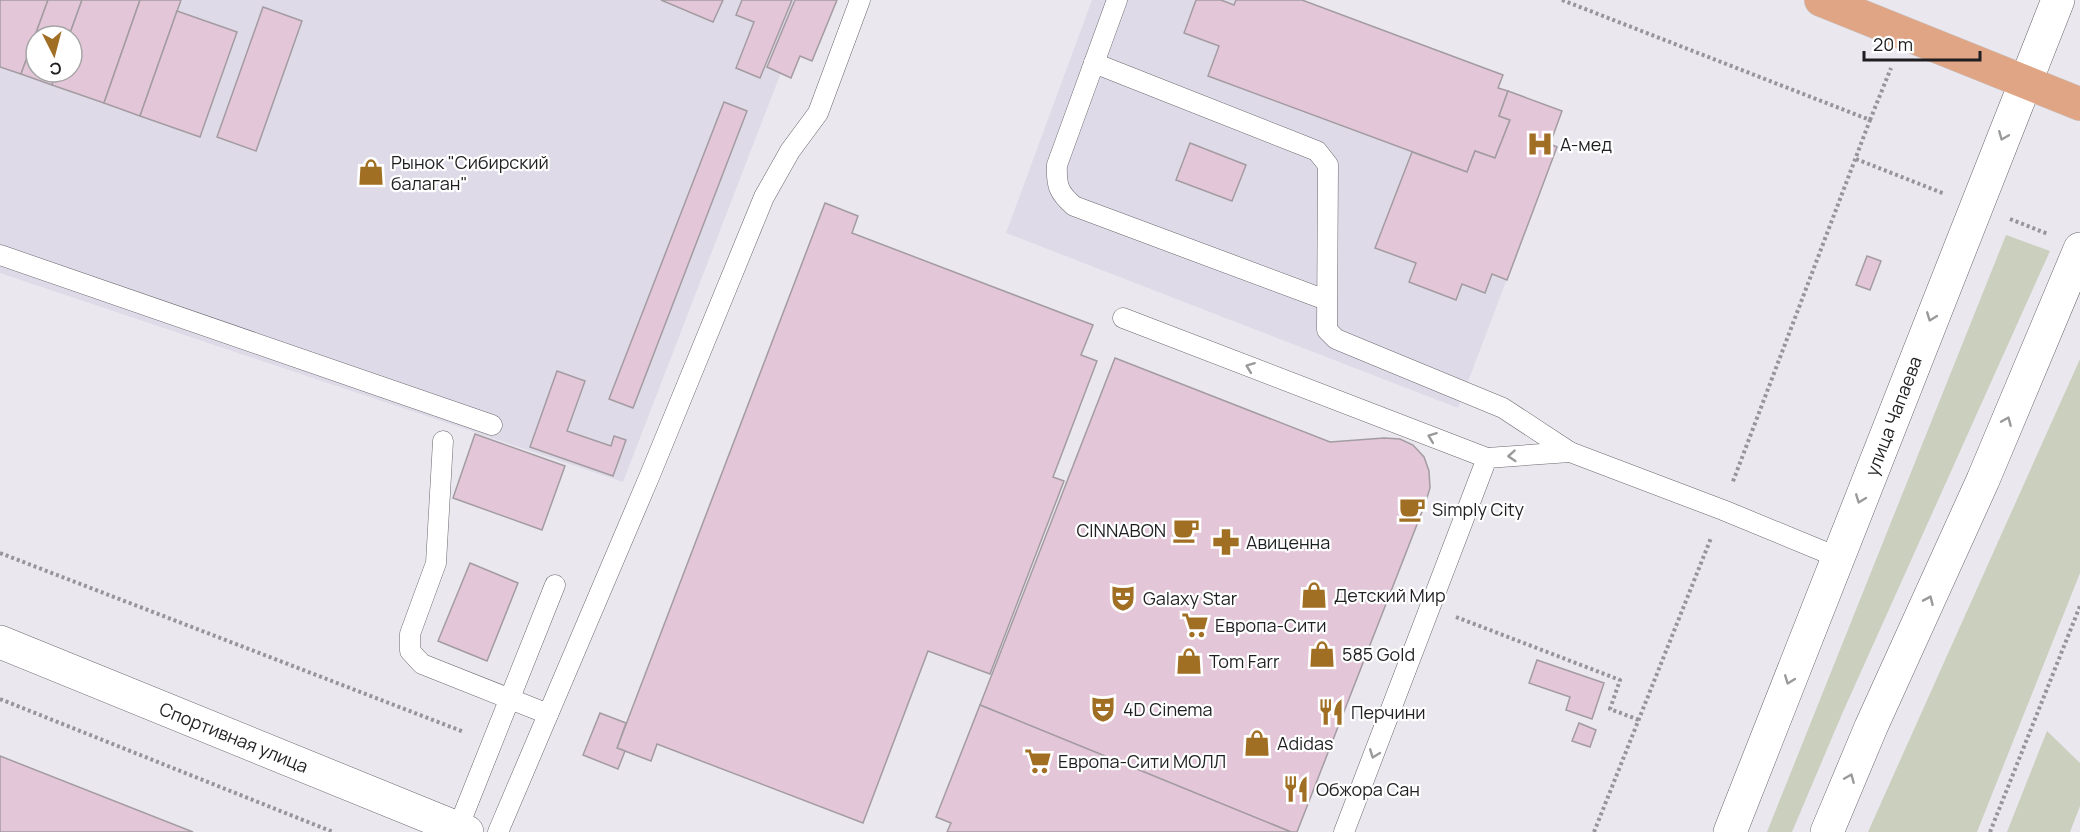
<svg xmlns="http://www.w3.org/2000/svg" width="2080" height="832" font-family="Manrope,sans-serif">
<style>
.built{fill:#dfdae8;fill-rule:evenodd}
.green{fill:#cacfbe}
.building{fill:#e4c6d9;stroke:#a39ca1;stroke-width:1.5}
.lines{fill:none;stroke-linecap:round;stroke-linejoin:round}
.service-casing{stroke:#6a686e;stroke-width:21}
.tertiary-casing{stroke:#6a686e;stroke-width:34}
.secondary-casing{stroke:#6a686e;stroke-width:34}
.primary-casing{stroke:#c5c4c5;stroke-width:34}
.path{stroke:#97959a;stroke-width:4;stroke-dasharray:3 3;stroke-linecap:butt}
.service{stroke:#fff;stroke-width:20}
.tertiary{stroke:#fff;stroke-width:33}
.secondary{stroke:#fff;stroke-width:33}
.primary{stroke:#e0a585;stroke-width:33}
.oneway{stroke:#9a9a9b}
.labels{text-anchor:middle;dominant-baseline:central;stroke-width:4.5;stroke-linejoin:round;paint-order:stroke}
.poi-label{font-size:18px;fill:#1f1e21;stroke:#fff;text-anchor:start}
.street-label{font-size:18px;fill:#1f1e21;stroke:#fff}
</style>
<rect width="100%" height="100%" fill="#eae7ee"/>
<g class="built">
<path d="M0 0H809L623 482 0 273ZM36 36H72V72H36Z"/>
<path d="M1092 0H1302L1503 75 1499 88 1562 111 1550 144 1557 147 1458 408 1006 233Z"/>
</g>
<g class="green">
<path d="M2006 235 2050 251 1842 714 1792 832H1767Z"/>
<path d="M2080 359V573L1977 832H1868Z"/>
<path d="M2047 731 2080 763V806L2070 832H2007Z"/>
</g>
<g class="building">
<path d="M0 0H48L21 74 0 67Z"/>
<path d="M48 0H82L69 36H36V72H56L52 85 21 74Z"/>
<path d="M82 0H140L104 103 52 85 56 72H72V36H69Z"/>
<path d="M140 0H181L140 116 104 103Z"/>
<path d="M661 0H723L713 22Z"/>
<path d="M742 0H792L760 78 736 68 754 22 736 15Z"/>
<path d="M795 0H837L812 61 800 56 791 78 767 67Z"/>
<path d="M1196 0H1221L1234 5 1236 0H1302L1503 75 1498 88 1508 91 1499 116 1510 120 1495 158 1475 151 1467 172 1208 76 1219 46 1184 33Z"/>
<path d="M263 7 302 21 256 151 217 137Z"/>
<path d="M177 11 237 32 200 137 140 116Z"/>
<path d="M1508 91 1562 111 1550 144 1557 147 1507 280 1492 274 1485 293 1462 284 1456 300 1409 282 1416 263 1375 248 1412 152 1467 172 1475 151 1495 158 1510 120 1499 116Z"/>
<path d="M724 102 747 111 633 408 609 399Z"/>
<path d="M1190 143 1246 165 1232 201 1176 180Z"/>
<path d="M825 203 858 216 852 233 1093 325 1081 355 1097 361 1053 477 1064 481 990 674 928 651 863 823 657 744 651 761 617 748Z"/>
<path d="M1867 256 1881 261 1870 290 1856 285Z"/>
<path d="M1115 358 1330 442 1384 438 1400 439 1413 445 1424 457 1429 471 1430 488 1425 504 1297 832H1291L980 705Z"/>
<path d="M557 371 585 381 567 431 611 446 614 436 626 440 613 476 530 447Z"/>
<path d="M475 434 565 466 542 530 453 498Z"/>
<path d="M470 563 518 583 487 661 438 641Z"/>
<path d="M1537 660 1604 683 1592 719 1566 710 1570 697 1529 683Z"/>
<path d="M980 705 1291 832H947L951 823 936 817Z"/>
<path d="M600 713 626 723 617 748 625 751 618 769 583 755Z"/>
<path d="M1579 723 1596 730 1590 747 1572 741Z"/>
<path d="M0 756 193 832H0Z"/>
</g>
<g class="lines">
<defs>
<g id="service">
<path d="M1117 0 1057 165C1056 186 1059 193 1074 206L1326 300"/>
<path d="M1094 63 1317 151 1328 165 1327 330 1336 339 1503 408 1570 452 1723 510 1837 557"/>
<path d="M0 255 492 425"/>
<path d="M1123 318 1487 458"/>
<path d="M443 441 436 563 410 634V651L422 664 548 714"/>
<path d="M458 828 555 585"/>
<path d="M498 832 650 475 764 197 790 151 818 113 860 0"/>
<path d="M1344 832 1487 458 1570 452"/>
</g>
<path id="tertiary" d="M0 642 467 832"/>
<g id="secondary">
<path d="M1730 832 2058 0"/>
<path d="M1827 832 1871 727 1983 480 2080 249"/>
</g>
<path id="primary" d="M1821 0 2080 104"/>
</defs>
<use href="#service" class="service-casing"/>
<use href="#tertiary" class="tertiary-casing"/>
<use href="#secondary" class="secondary-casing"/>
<use href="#primary" class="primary-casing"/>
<g class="path">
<path d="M1562 0 1870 120 1732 484"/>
<path d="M1870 120 1891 68"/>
<path d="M1856 159 1945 194"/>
<path d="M2010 219 2048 234"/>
<path d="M0 553 464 732"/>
<path d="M1456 617 1620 680 1610 709 1639 720"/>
<path d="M0 699 333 832"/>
<path d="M1594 832 1711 538"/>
<path d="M1990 832 2080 606"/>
</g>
<use href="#service" class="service"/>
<use href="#tertiary" class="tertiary"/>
<use href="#secondary" class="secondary"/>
<use href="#primary" class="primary"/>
</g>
<defs><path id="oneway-chevron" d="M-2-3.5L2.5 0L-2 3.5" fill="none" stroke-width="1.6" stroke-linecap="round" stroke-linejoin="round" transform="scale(1.5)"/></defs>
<g class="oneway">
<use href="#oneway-chevron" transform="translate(2003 136) rotate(112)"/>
<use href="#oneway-chevron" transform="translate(1931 317) rotate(111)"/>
<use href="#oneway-chevron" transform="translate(1250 367) rotate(-159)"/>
<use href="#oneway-chevron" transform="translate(2007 421) rotate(-67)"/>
<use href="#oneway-chevron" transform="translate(1432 437) rotate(-159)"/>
<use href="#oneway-chevron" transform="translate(1512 456) rotate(176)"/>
<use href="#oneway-chevron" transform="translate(1860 499) rotate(111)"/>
<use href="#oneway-chevron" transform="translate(1929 600) rotate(-66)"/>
<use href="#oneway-chevron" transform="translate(1789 680) rotate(111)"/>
<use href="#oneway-chevron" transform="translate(1374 754) rotate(111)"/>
<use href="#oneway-chevron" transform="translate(1850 778) rotate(-67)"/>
</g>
<defs>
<symbol id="hospital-bare" viewBox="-9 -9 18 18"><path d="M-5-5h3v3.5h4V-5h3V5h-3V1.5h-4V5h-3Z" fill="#a16f24" stroke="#fff" stroke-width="2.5" paint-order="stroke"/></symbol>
<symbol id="shop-bare" viewBox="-9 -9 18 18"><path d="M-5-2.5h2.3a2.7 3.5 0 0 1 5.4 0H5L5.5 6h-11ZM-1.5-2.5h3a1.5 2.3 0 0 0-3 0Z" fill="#a16f24" stroke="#fff" stroke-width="2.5" paint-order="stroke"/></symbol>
<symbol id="cafe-bare" viewBox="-9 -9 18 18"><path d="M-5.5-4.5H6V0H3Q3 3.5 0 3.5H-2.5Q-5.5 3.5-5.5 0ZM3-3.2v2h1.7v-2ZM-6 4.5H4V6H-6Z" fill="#a16f24" stroke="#fff" stroke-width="2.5" paint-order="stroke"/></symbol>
<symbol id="pharmacy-bare" viewBox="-9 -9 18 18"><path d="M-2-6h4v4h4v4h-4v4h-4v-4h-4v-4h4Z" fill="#a16f24" stroke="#fff" stroke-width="2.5" paint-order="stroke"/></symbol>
<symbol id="theatre-bare" viewBox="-9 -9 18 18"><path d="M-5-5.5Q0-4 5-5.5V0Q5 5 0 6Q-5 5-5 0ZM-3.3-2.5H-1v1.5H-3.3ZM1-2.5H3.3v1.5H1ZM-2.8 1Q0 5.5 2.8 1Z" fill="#a16f24" stroke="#fff" stroke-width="2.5" paint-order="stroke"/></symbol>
<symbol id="supermarket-bare" viewBox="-9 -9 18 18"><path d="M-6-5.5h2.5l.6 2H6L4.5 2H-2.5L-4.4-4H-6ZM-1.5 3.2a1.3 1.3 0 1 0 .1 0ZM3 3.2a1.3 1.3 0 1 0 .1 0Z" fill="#a16f24" stroke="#fff" stroke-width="2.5" paint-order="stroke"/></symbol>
<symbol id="restaurant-bare" viewBox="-9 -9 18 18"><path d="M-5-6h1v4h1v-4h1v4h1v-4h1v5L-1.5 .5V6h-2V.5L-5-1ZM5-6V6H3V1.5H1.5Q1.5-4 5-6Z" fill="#a16f24" stroke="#fff" stroke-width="2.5" paint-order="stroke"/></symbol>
</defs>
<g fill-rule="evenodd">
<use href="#hospital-bare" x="1521" y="125" width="38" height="38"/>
<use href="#shop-bare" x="352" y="153" width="38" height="38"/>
<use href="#cafe-bare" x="1393" y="490" width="38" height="38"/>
<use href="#cafe-bare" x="1167" y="511" width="38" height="38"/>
<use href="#pharmacy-bare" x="1207" y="523" width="38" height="38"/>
<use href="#shop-bare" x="1295" y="576" width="38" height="38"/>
<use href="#theatre-bare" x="1104" y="579" width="38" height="38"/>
<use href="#supermarket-bare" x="1176" y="606" width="38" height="38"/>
<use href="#shop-bare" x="1303" y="635" width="38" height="38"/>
<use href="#shop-bare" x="1170" y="642" width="38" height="38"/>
<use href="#theatre-bare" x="1084" y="690" width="38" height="38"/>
<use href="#restaurant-bare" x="1312" y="693" width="38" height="38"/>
<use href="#shop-bare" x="1238" y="724" width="38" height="38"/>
<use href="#supermarket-bare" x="1019" y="742" width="38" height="38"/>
<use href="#restaurant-bare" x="1277" y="770" width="38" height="38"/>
</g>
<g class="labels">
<g class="poi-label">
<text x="1560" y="144">А-мед</text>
<text x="391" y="162">Рынок "Сибирский<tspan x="391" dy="21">балаган"</tspan></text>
<text x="1432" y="509">Simply City</text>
<text x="1166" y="530" text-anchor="end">CINNABON</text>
<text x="1246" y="542">Авиценна</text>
<text x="1334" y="595">Детский Мир</text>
<text x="1143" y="598">Galaxy Star</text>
<text x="1215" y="625">Европа-Сити</text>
<text x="1342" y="654">585 Gold</text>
<text x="1209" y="661">Tom Farr</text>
<text x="1123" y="709">4D Cinema</text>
<text x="1351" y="712">Перчини</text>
<text x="1277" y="743">Adidas</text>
<text x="1058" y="761">Европа-Сити МОЛЛ</text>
<text x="1316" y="789">Обжора Сан</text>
</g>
<g class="street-label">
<text transform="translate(1893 416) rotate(-69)">улица Чапаева</text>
<text transform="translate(234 737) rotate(22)">Спортивная улица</text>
</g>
</g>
<g transform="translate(54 54) rotate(174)"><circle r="28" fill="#ffffff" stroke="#a5a5a6" stroke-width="1.5"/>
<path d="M0-4.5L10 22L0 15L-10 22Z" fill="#a16f24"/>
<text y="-9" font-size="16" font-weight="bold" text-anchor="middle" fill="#1f1e21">С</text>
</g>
<path d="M1864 51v9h116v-9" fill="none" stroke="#1f1e21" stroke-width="3"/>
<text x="1873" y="51" font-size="18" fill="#1f1e21" stroke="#ffffff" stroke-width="4.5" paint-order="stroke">20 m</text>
</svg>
